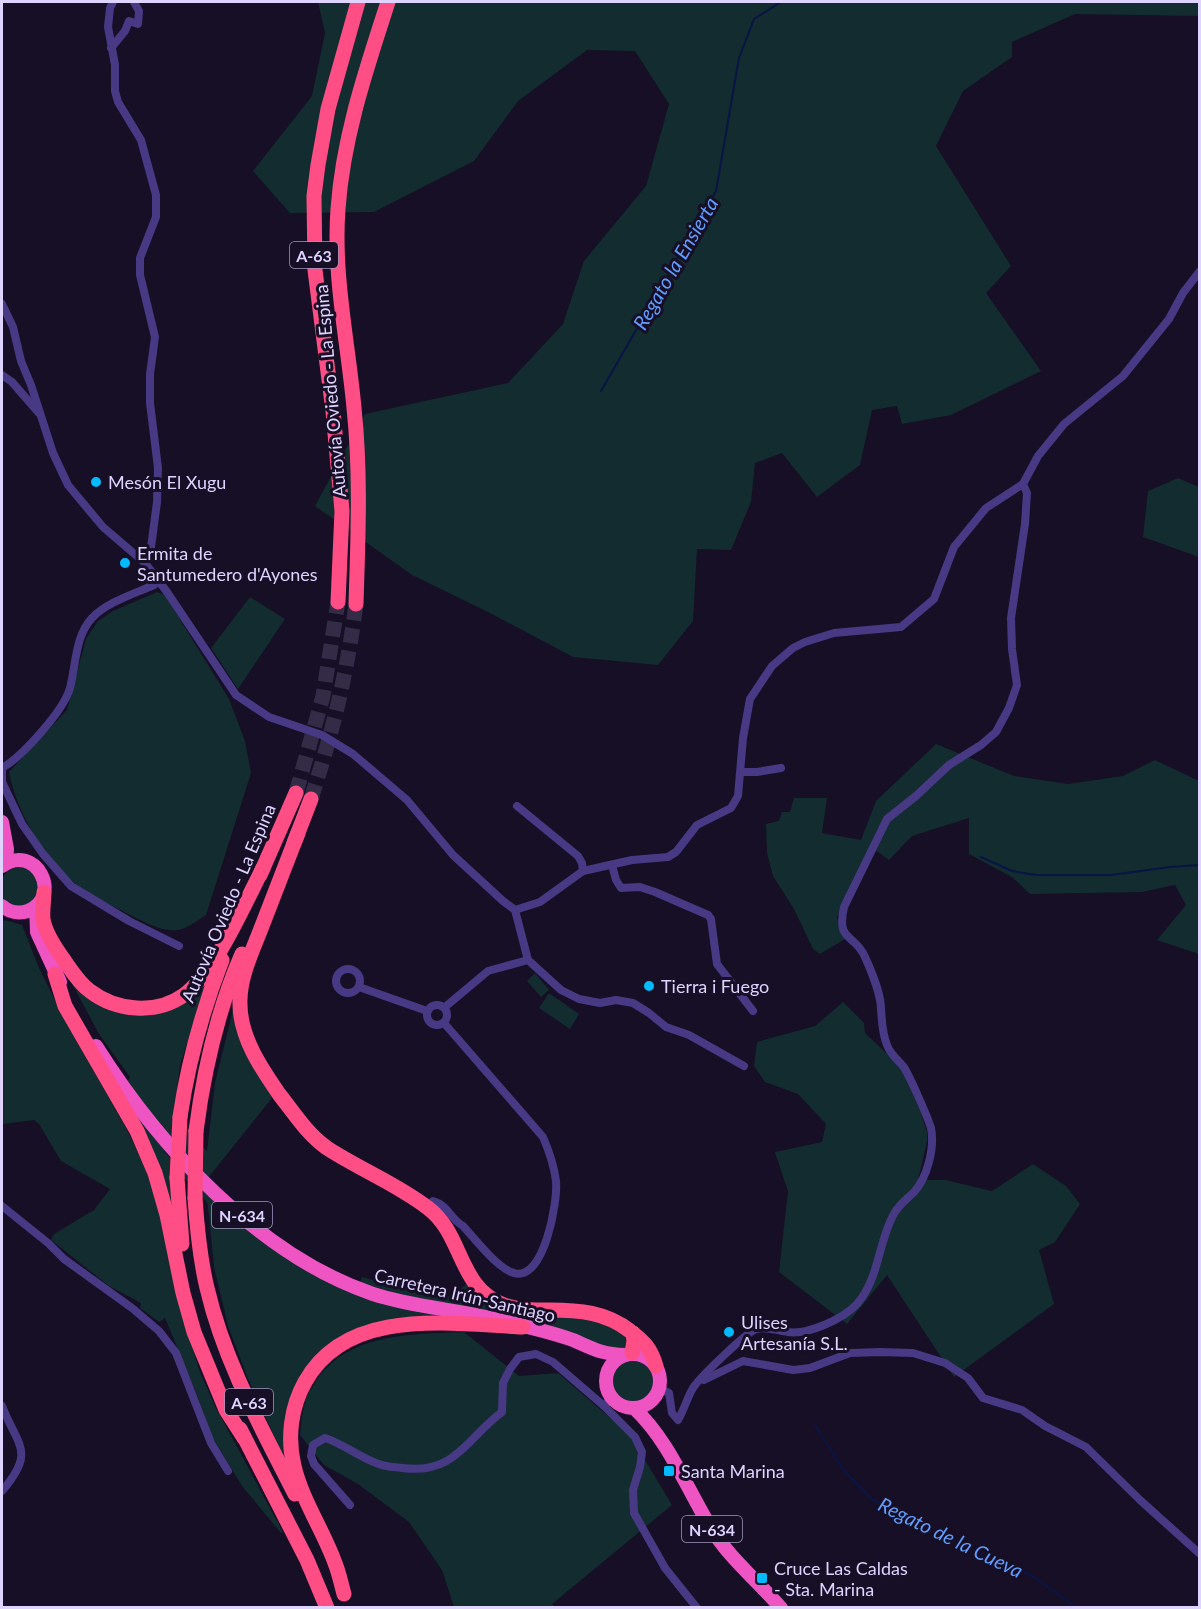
<svg xmlns="http://www.w3.org/2000/svg" width="1201" height="1609" font-family="Lato,sans-serif">
<style>
.green{fill:#122c30}
.lines{fill:none;stroke-linecap:round;stroke-linejoin:round}
.stream{stroke:#091544;stroke-width:2}
.motorway-tunnel{stroke:#342c47;stroke-width:15;stroke-dasharray:15 8;stroke-linecap:butt}
.minor{stroke:#483985;stroke-width:8}
.trunk{stroke:#ee54c2;stroke-width:14}
.motorway{stroke:#ff4e86;stroke-width:15}
.motorway-bridge{stroke:#ff4e86;stroke-width:15}
.poi-dot{fill:#00bbfe;stroke:#160f26;stroke-width:2}
.labels{text-anchor:middle;dominant-baseline:central;stroke-width:6;stroke-linejoin:round;paint-order:stroke}
.shield{fill:#160f26;stroke:#a398be;stroke-width:1.5}
.shield-label{font-size:16px;font-weight:bold;fill:#dfd3ff}
.street-label{font-size:18px;fill:#dfd3ff;stroke:#160f26}
.poi-label{font-size:18px;fill:#dfd3ff;stroke:#160f26;text-anchor:start}
.water-label{font-size:20px;font-style:italic;fill:#619cff;stroke:#160f26}
</style>
<rect width="100%" height="100%" fill="#160f26"/>
<g class="green">
<path d="M318 2H1199V16L1075 14 1012 42V57L963 91 936 146 1011 266 986 293 1041 371 951 415 902 424 897 406 872 410 860 465 817 497 782 453 755 463 751 502 731 550 697 549 693 621 658 665 573 657 488 612 412 575 315 506 365 414 508 383 563 324 584 261 646 186 669 104 635 51 587 50 518 101 474 161 374 212 290 213 253 171 312 96 325 33Z"/>
<path d="M1178 478 1199 487V557L1143 537 1148 491Z"/>
<path d="M157 592 165 595 229 699 245 741 251 773 206 915C198 920 188 928 178 930 160 932 145 922 130 915 114 906 96 899 81 888 46 862 17 814 9 772L67 710 86 639 98 621 113 611Z"/>
<path d="M250 597 285 619 238 689 211 648Z"/>
<path d="M936 744 1014 776 1068 784 1123 776 1155 760 1199 781V954L1157 940 1186 905 1175 885 1142 892 1030 894 1012 877 969 854V818L912 836 889 860 870 846 837 917 840 929 845 939 820 954 813 949 794 909 773 876 767 853 766 824 779 821 782 812H790L794 798H827L822 833 861 840 876 801Z"/>
<path d="M20 866 35 872 40 887 34 903 18 908 2 898C2 876 0 873 20 866Z"/>
<path d="M5 920 22 925 39 968 67 1024 126 1128 147 1171 157 1200 180 1307 200 1372 216 1408 283 1532 281 1533 242 1486 213 1438 197 1395 165 1318 159 1322 140 1308 141 1303 109 1286 51 1240 54 1234 94 1210 110 1189 61 1161 39 1124 34 1120 2 1124V922Z"/>
<path d="M63 967 124 1012 205 984 180 1066 173 1118 190 1132V1135L207 1151 215 1083 235 1002 272 1098 208 1178 171 1139 127 1082 130 1077 99 1034Z"/>
<path d="M535 973 549 990 541 997 527 981Z"/>
<path d="M549 993 579 1014 570 1029 539 1008Z"/>
<path d="M843 1002 864 1023 865 1033 901 1067 921 1113 927 1132V1141L918 1180H945L992 1191 1033 1164 1066 1186 1080 1204 1055 1242 1039 1250 1054 1304 954 1377 887 1275 847 1324 779 1272 788 1191 775 1152 822 1142 826 1124 798 1094 765 1082 754 1066 757 1042 815 1026Z"/>
<path d="M117 1087 169 1157 207 1193 283 1254 455 1318 384 1324 307 1370 287 1464 248 1379 228 1326 214 1267 208 1205 206 1201 171 1164 173 1212Z"/>
<path d="M362 1277 420 1293 453 1297 467 1283 474 1293 562 1315 598 1320 628 1336V1349L609 1350 527 1320 405 1296 360 1282Z"/>
<path d="M464 1332 519 1376 558 1373 630 1435 672 1505 552 1604 555 1607H454L442 1570 409 1522 358 1484 324 1465 300 1435C301 1425 302 1413 305 1403 306 1397 310 1391 313 1386 343 1333 410 1334 464 1332Z"/>
<circle cx="633" cy="1382" r="21"/>
</g>
<g class="lines">
<g class="stream">
<path d="M601 391 716 191 739 58 754 19 781 2"/>
<path d="M981 857 1012 871 1035 875H1111L1170 867 1200 865"/>
<path d="M815 1425 842 1468 872 1500 920 1519 969 1550 1031 1575 1077 1608"/>
</g>
<g class="motorway-tunnel">
<path d="M296 793 323 696 338 602"/>
<path d="M311 799C333 731 347 674 356 604"/>
</g>
<g class="minor">
<path d="M113 2 110 8 108 27 115 65V91L118 102 141 140 156 195V217L140 258V275L155 337 150 374V403L158 468 157 502 150 555 145 563"/>
<path d="M111 48 125 31 129 21 138 24 139 11 134 2"/>
<path d="M2 304 13 327 21 361 31 385 53 453 68 485 103 527 145 563 167 592 236 695 269 717 322 735 353 754 407 800 453 855 503 901 515 910 528 960 561 990 579 999 600 1003 616 1000 633 1003 649 1013 666 1027 689 1035 744 1066"/>
<path d="M2 375 12 382 39 413"/>
<path d="M2 768V782L22 824 43 854 71 886 129 921 179 946"/>
<path d="M2 768C22 757 64 710 70 688 76 665 75 636 92 618 107 602 134 594 154 585L158 581"/>
<path d="M741 772H757L781 768"/>
<path d="M517 806 578 856 582 863 583 871"/>
<path d="M612 865 616 880 621 888 640 887 655 892 708 915 711 919 717 964 753 1011"/>
<path d="M515 910 540 902 583 871 632 860 668 857 676 852 697 825 731 808 738 796 743 738 750 699 772 666 793 648 805 642 834 633 901 627 934 599 954 547 986 508 1023 484 1038 456 1064 424 1123 376 1169 319 1183 293 1200 271"/>
<circle cx="348" cy="981" r="12"/>
<path d="M359 987 427 1011"/>
<circle cx="437" cy="1015" r="10"/>
<path d="M445 1007 488 971 528 960"/>
<path d="M2 1206 48 1243 64 1259 132 1308 159 1331 176 1353 211 1443 228 1471"/>
<path d="M427 1207 433 1201C448 1205 450 1219 463 1226 475 1239 498 1269 514 1273 544 1282 558 1202 556 1181 554 1165 549 1151 543 1137L444 1023"/>
<path d="M704 1380 743 1361 793 1370 810 1368 850 1353 880 1352 913 1353 945 1363 968 1378 983 1398 1022 1410 1045 1426 1086 1447 1140 1500 1200 1554"/>
<path d="M660 1389 669 1393 672 1413 678 1420C684 1410 687 1398 693 1388 700 1377 746 1333 756 1329 766 1326 778 1331 788 1332 808 1335 843 1319 857 1304 880 1278 878 1240 895 1212 900 1204 907 1199 914 1192 927 1178 935 1148 931 1128 928 1118 909 1074 903 1066 897 1059 890 1054 887 1045 882 1033 882 1021 881 1009 881 995 871 970 865 957 855 933 836 943 844 907L887 819 916 796 949 765 981 745 996 732 1009 708 1017 685 1012 649 1011 618 1025 524 1027 493 1023 484"/>
<path d="M611 1399 604 1406 635 1437 642 1452 640 1467 633 1490 634 1513 665 1568 697 1608"/>
<path d="M2 1406C18 1447 36 1451 2 1491"/>
<path d="M350 1505 314 1464 311 1456 313 1445 325 1438C344 1444 360 1458 379 1464 386 1467 395 1467 402 1468 455 1475 466 1439 502 1412L503 1383 510 1369 519 1357 536 1354 553 1362 604 1406"/>
</g>
<g class="trunk">
<path d="M2 822 7 849 6 863"/>
<path d="M2 866C35 842 64 896 28 911 19 914 9 912 2 906"/>
<path d="M36 906 37 932 60 982"/>
<path d="M96 1046C159 1146 258 1255 373 1294 413 1307 454 1309 494 1319 520 1325 548 1331 573 1340 594 1349 601 1354 625 1355"/>
<circle cx="633" cy="1381" r="27"/>
<path d="M634 1408C669 1441 686 1487 711 1528 729 1558 758 1581 781 1608"/>
</g>
<g class="motorway">
<path d="M338 602 342 511 333 411 315 270 314 196 318 165 328 109 358 2"/>
<path d="M356 604C358 538 361 474 354 408 348 342 333 276 338 209 343 137 366 70 388 2"/>
<path d="M298 833C286 864 274 895 262 926 253 950 239 977 240 1004 240 1037 261 1068 279 1094 294 1113 307 1134 327 1148 359 1169 397 1184 428 1208 464 1235 457 1287 504 1305 519 1310 534 1310 549 1310 579 1310 606 1312 630 1331 644 1341 651 1349 656 1366"/>
<path d="M294 843 311 799"/>
<path d="M260 875 296 793"/>
<path d="M44 892C44 900 42 911 43 919 45 933 56 949 64 960 71 970 79 983 90 991 116 1011 156 1015 184 995 215 973 245 903 263 868"/>
<path d="M55 974 65 1006 137 1131 155 1173 167 1215 183 1293 194 1332 226 1410 244 1438"/>
<path d="M180 1117C188 1062 202 1012 222 960"/>
<path d="M196 1131C204 1069 217 1011 242 954"/>
<path d="M177 1178 182 1244"/>
<path d="M195 1198C197 1228 200 1259 207 1288 224 1361 261 1427 295 1494"/>
<path d="M632 1353 634 1341 633 1333"/>
<path d="M240 1429 307 1560 327 1608"/>
<path d="M344 1594C341 1583 339 1573 335 1563 323 1530 302 1500 294 1466 287 1438 291 1407 305 1382 347 1306 451 1324 523 1327"/>
</g>
<g class="motorway-bridge">
<path d="M177 1178 180 1117"/>
<path d="M195 1198 196 1131"/>
</g>
</g>
<g class="poi-dot">
<circle cx="96" cy="482" r="6"/>
<circle cx="125" cy="563" r="6"/>
<circle cx="649" cy="986" r="6"/>
<circle cx="729" cy="1332" r="6"/>
<rect x="663" y="1465" width="12" height="12" rx="3"/>
<rect x="756" y="1572" width="12" height="12" rx="3"/>
</g>
<g class="labels">
<g class="shield">
<rect x="290" y="242" width="48" height="26" rx="4.5"/>
<rect x="212" y="1202" width="60" height="26" rx="4.5"/>
<rect x="225" y="1389" width="48" height="26" rx="4.5"/>
<rect x="682" y="1516" width="60" height="26" rx="4.5"/>
</g>
<g class="shield-label">
<text x="314" y="255">A-63</text>
<text x="242" y="1215">N-634</text>
<text x="249" y="1402">A-63</text>
<text x="712" y="1529">N-634</text>
</g>
<g class="street-label">
<text transform="translate(330 391) rotate(-95)">Autovía Oviedo - La Espina</text>
<text transform="translate(228 903) rotate(-67)">Autovía Oviedo - La Espina</text>
<text transform="translate(465 1295) rotate(13)">Carretera Irún-Santiago</text>
</g>
<g class="poi-label">
<text x="108" y="482">Mesón El Xugu</text>
<text x="137" y="553">Ermita de<tspan x="137" dy="21">Santumedero d'Ayones</tspan></text>
<text x="661" y="986">Tierra i Fuego</text>
<text x="741" y="1322">Ulises<tspan x="741" dy="21">Artesanía S.L.</tspan></text>
<text x="681" y="1471">Santa Marina</text>
<text x="774" y="1568">Cruce Las Caldas<tspan x="774" dy="21">- Sta. Marina</tspan></text>
</g>
<g class="water-label">
<text transform="translate(675 263) rotate(-60)">Regato la Ensierta</text>
<text transform="translate(951 1537) rotate(26)">Regato de la Cueva</text>
</g>
</g>
<rect width="1201" height="1609" fill="none" stroke="#dfd3ff" stroke-width="6"/>
</svg>
